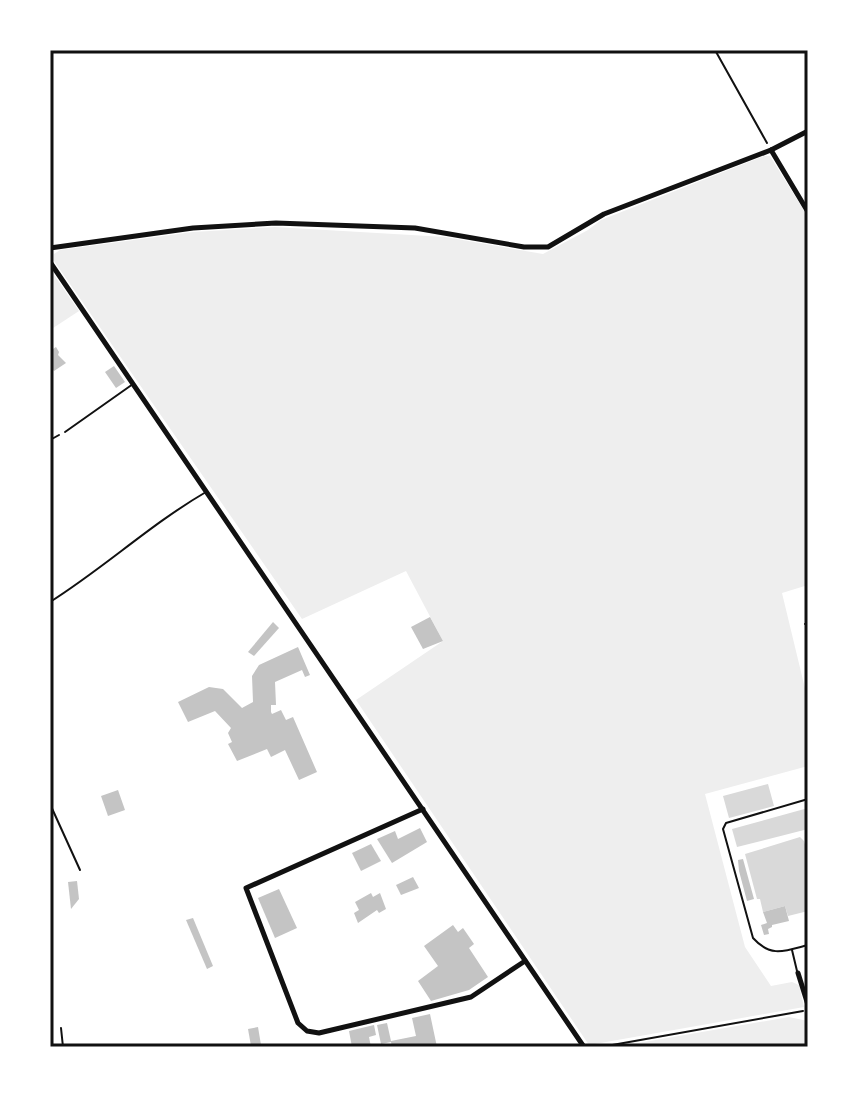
<svg xmlns="http://www.w3.org/2000/svg" width="858" height="1097" font-family="'Source Serif 4',serif">
<style>
.green{fill:#eee}
.water{fill:#d9d9d9}
.building{fill:#c4c4c4}
.lines{fill:none;stroke-linecap:round;stroke-linejoin:round}
.path{stroke:#111;stroke-width:2}
.service{stroke:#111;stroke-width:2}
.minor{stroke:#111;stroke-width:5}
.neatline{fill:none;stroke:#111;stroke-width:3}
</style>
<rect width="100%" height="100%" fill="#fff"/>
<g class="green">
<path d="M764 156H770L808 217V585L782 593 808 701V766L705 794 745 947 771 986 792 982 799 985 804 1007 589 1045 356 700 443 641 406 571 302 619 54 261V254L60 250 193 232 275 227 445 237 543 254 588 230 601 220Z"/>
<path d="M50 269 79 311 50 330Z"/>
<path d="M789 1017 808 1021V1047H615Z"/>
</g>
<g class="water">
<path d="M768 784 774 806 729 818 723 796Z"/>
<path d="M808 808V829L737 847 732 829Z"/>
<path d="M800 837 804 841 808 855V911L788 916 785 906 763 912 760 899H757L745 854Z"/>
</g>
<g class="building">
<path d="M56 347 59 352 58 355 66 363 54 371 50 366V351Z"/>
<path d="M114 366 125 382 116 388 105 372Z"/>
<path d="M430 617 443 641 423 649 411 627Z"/>
<path d="M273 622 279 628 254 656 248 652Z"/>
<path d="M298 647 310 675 305 677 302 670 275 682 276 705H271V712L272 714 281 710 286 720 293 717 317 772 299 780 285 750 271 757 267 749 237 761 228 744 232 742 228 733 231 728 215 711 188 722 178 702 209 687 223 689 242 708 253 702 252 676 259 665Z"/>
<path d="M118 790 125 810 108 816 101 796Z"/>
<path d="M420 828 427 842 392 863 377 839 395 831 398 839Z"/>
<path d="M371 844 381 861 361 871 352 853Z"/>
<path d="M743 859 754 899 747 901 739 871 738 860Z"/>
<path d="M413 877 419 888 401 895 396 885Z"/>
<path d="M77 881 79 899 71 909 68 882Z"/>
<path d="M279 889 297 928 275 938 258 898Z"/>
<path d="M371 893 373 897 380 893 386 909 379 913 377 910 358 923 354 913 359 910 355 902Z"/>
<path d="M785 906 789 921 772 925V927L768 929 769 934 764 935 761 925 767 923 763 912Z"/>
<path d="M193 918 213 966 207 969 186 920Z"/>
<path d="M453 925 458 932 463 928 474 944 469 948 488 977 469 990 431 1001 418 981 438 966 424 946Z"/>
<path d="M430 1014 437 1047H392L391 1042 381 1044 377 1025 387 1023 391 1041 416 1036 412 1018Z"/>
<path d="M374 1025 376 1035 369 1037 371 1047H352L349 1031Z"/>
<path d="M258 1027 261 1045 251 1046 248 1029Z"/>
</g>
<g class="lines">
<g class="path">
<path d="M715 50 767 143"/>
<path d="M50 440 59 435"/>
<path d="M601 1047 803 1011"/>
</g>
<g class="service">
<path d="M65 432 133 384"/>
<path d="M50 602C104 568 151 524 206 492"/>
<path d="M805 624 808 623"/>
<path d="M808 799 726 823 723 829 753 938C771 958 785 951 808 945"/>
<path d="M50 804 80 870"/>
<path d="M792 950 797 971"/>
<path d="M61 1028 63 1047"/>
</g>
<g class="minor">
<path d="M771 150 808 212"/>
<path d="M50 248 193 228 276 223 415 228 524 247H548L604 214 771 150 808 131"/>
<path d="M50 262 584 1047"/>
<path d="M423 809 246 888 298 1023 307 1031 319 1033 471 997 525 961"/>
<path d="M798 973 808 1005"/>
</g>
</g>
<rect width="858" height="1097" fill="none" stroke="#ffffff" stroke-width="104"/>
<rect x="52" y="52" width="754" height="993" class="neatline"/>
</svg>
